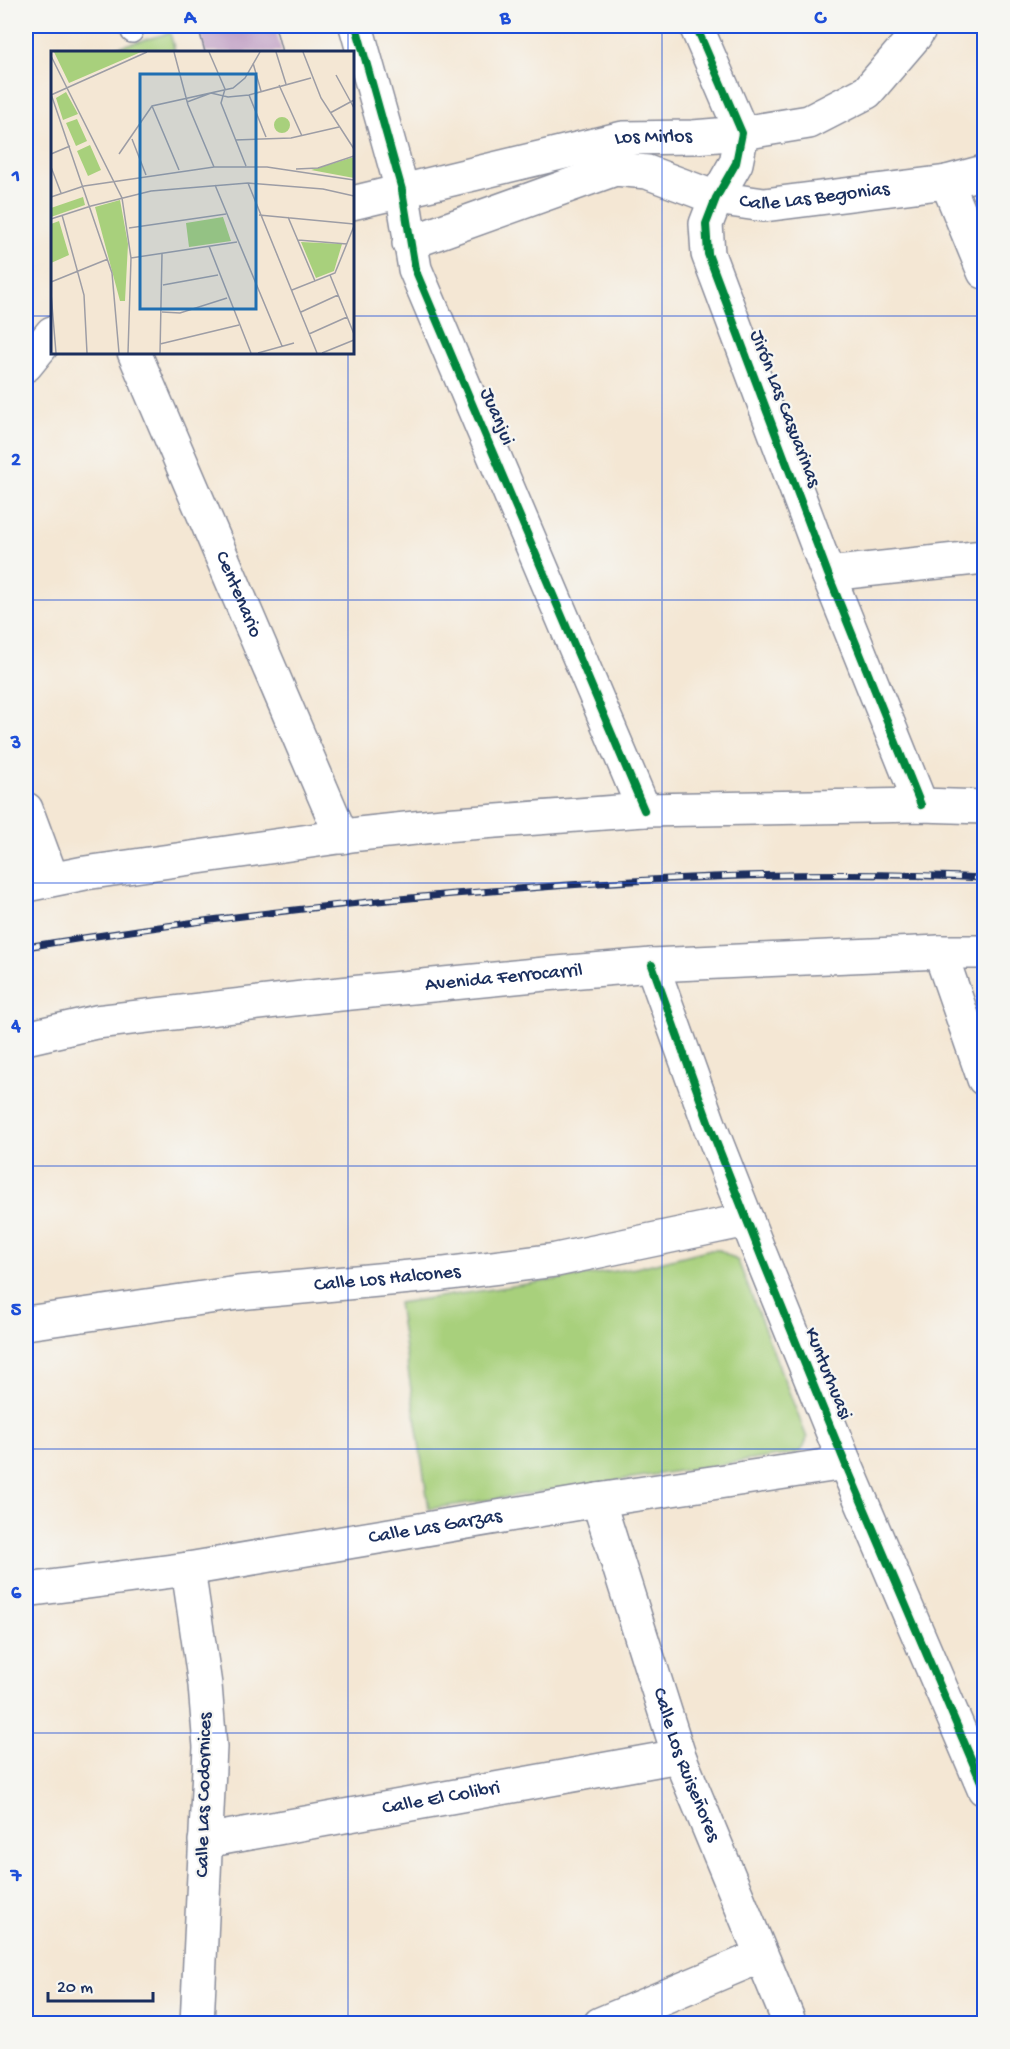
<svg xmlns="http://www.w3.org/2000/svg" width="1010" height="2049" font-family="'Gochi Hand',sans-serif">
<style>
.green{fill:#a8d07c;stroke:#62806d;stroke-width:1.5}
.building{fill:#bb97c0}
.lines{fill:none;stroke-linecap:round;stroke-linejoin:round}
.service-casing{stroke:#888b99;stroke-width:24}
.minor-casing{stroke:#888b99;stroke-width:36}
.secondary-casing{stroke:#888b99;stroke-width:36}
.service{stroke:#fff;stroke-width:21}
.minor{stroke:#fff;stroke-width:33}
.secondary{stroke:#fff;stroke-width:33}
.rail-casing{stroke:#1b2f5e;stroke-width:7}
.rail{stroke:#f6f6f2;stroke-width:4.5;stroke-dasharray:14;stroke-linecap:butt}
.cycleway-casing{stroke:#f6f6f2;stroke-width:11}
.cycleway{stroke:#00873e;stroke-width:8}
.grid{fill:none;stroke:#1d4ed8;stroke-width:1.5;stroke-opacity:0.55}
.labels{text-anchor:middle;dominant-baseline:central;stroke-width:4.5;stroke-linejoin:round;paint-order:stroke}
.street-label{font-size:20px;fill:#1b2f5e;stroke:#f6f6f2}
.inset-road{fill:none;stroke:#9d9da5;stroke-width:1.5}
.view{fill:#1f6fb2;fill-opacity:0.15;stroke:#1f6fb2;stroke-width:3}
.inset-edge{fill:none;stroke:#1b2f5e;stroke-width:3}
.neatline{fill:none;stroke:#1d4ed8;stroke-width:2}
.grid-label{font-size:20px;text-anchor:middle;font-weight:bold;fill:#1d4ed8}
</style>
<rect width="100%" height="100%" fill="#f6f6f2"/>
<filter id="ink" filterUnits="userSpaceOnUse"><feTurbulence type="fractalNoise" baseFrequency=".0167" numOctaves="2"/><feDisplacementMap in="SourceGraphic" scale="12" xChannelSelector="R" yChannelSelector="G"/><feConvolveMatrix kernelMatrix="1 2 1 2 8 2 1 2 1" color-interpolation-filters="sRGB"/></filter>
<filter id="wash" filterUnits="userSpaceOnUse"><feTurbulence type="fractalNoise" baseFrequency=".008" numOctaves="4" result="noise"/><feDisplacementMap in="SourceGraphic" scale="24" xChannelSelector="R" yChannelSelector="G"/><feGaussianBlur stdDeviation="1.35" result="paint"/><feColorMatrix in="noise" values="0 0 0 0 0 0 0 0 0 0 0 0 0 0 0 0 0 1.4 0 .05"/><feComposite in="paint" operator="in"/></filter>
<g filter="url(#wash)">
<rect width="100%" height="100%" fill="#f4e7d4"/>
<g class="green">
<path d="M170 33 175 52H106V50Z"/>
<path d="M707 1250H720L738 1261 807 1438 804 1447 798 1453 429 1509 398 1303 636 1268Z"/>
</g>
<g id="blocks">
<g class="building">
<path d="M173 26H189L174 30Z"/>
<path d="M198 26H275L282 52H205Z"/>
</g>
</g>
</g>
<g filter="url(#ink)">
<use href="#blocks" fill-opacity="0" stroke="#888b99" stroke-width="1.5"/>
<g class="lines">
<defs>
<path id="service" d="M130 26 132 32"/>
<g id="minor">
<path d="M356 26 402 190 415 269 644 810"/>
<path d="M696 26 742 133 736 163 716 198 706 224 708 254 828 574 921 805"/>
<path d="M947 182 984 272"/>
<path id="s1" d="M352 203 623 138 693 137 742 133 809 122 867 92 915 36 921 26"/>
<path id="s2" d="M409 243 615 169 647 172 716 198 764 205 947 182 984 172"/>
<path id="s3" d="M134 352 342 837"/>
<path d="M26 365 52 333"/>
<path d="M828 574 984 557"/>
<path d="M26 809 52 879"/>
<path d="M940 952 984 1079"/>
<path d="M652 965 709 1124 761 1256 845 1463 984 1789"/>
<path id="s4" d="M26 1323 238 1293 443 1274 556 1260 747 1220"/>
<path id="s5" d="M598 1500 679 1756 790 2024"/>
<path d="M188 1569 205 1685 210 1747 197 2024"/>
<path id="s6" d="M26 1590 188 1569 598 1500 845 1463"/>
<path id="s7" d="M205 1841 679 1756"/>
<path d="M600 2024 761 1956"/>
</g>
<g id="secondary">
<path d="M26 885 85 873 212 855 359 834 443 825 644 810 921 805 984 807"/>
<path id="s8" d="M26 1038 96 1022 320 996 545 974 652 965 940 952H984"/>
</g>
</defs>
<use href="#service" class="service-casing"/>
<use href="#minor" class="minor-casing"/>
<use href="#secondary" class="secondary-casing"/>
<use href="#service" class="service"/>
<use href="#minor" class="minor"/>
<use href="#secondary" class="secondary"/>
<defs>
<path id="rail" d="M26 947C193 920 361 900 530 888 681 876 833 870 984 878"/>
</defs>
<use href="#rail" class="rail-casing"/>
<use href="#rail" class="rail"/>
<defs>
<g id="cycleway">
<path d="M356 26 402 190 415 269 644 810"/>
<path d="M696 26 742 133 736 163 716 198 706 224 708 254 828 574 921 805"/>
<path d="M652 965 709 1124 761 1256 845 1463 984 1789"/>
</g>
</defs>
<use href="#cycleway" class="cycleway-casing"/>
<use href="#cycleway" class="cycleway"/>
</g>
</g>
<path class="grid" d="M348 26V52M662 26V2024M26 316H52M352 316H984M348 352V2024M26 600H984M26 883H984M26 1166H984M26 1449H984M26 1733H984"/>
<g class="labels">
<g class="street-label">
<text stroke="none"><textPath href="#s1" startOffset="309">Los Mirlos</textPath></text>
<text stroke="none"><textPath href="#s2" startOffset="424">Calle Las Begonias</textPath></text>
<text transform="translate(784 409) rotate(69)">Jirón Las Casuarinas</text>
<text transform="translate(496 417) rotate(67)">Juanjui</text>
<text stroke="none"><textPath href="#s3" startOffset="264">Centenario</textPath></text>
<text stroke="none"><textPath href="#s8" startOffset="482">Avenida Ferrocarril</textPath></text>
<text stroke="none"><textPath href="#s4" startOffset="364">Calle Los Halcones</textPath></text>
<text transform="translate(827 1374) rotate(68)">Kunturhuasi</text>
<text stroke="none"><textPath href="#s6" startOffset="414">Calle Las Garzas</textPath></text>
<text stroke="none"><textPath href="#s5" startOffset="279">Calle Los Ruiseñores</textPath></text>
<text transform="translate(205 1795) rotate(-89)">Calle Las Codornices</text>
<text stroke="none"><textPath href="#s7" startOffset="240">Calle El Colibri</textPath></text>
</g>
</g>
<g transform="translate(51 51)">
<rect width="303" height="303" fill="#f4e7d4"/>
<path d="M3 1H90L18 32ZM15 41 27 63 12 69 5 47ZM223 74a8 8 0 1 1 16 0a8 8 0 1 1-16 0ZM26 68 36 90 25 95 15 72ZM39 94 50 119 37 125 26 100ZM303 106V127L260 119ZM32 146 34 154 0 166V157ZM69 149 77 193 74 250H69L44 156ZM172 166 180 190 138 196 135 172ZM8 170 18 204 0 212V173ZM250 191 291 193 283 220 265 227Z" fill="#a8d07c"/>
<path class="inset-road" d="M123 1 137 54 163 116M158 1 174 38 170 52 195 115M225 1 235 33M252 1 270 47 303 98M0 5 71 147 80 207 77 302M202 12 210 40M285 24 303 57M228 34 251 85M0 43 61 222 68 302M0 44 96 1M198 44 215 86M136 51 160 42 177 46 198 44 260 27M101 55 128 119M279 62 303 49M81 88 95 124M184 89 240 87 288 76M0 103 19 95M68 103 101 55 182 37 194 27 209 1M0 116 10 142M245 118 267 117 303 105M197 132 266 302M164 134 231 295M33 135 163 116H216L303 129M0 146 33 135M40 155 100 140 197 132 272 138 303 145M11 164 33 244 36 302M208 164 303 173M237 166 264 230M0 168 40 155M78 177 175 163M247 189 296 193M158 195 200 302M80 207 186 191M279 224 303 283M0 231 57 208M112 234 167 224M241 239 284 222 303 175M0 242 5 302M111 261 129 262 176 247M250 261 287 244M258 283 296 266M109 293 188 274M109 302 111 203M207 302 243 292M271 302 303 289"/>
<path class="view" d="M89 23H205V258H89Z"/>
<rect width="303" height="303" class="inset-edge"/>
</g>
<rect width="1010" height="2049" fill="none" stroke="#f6f6f2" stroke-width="66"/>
<path d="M48 1992v9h105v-9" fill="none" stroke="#1b2f5e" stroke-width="3"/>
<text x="57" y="1992" font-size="18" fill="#1b2f5e" stroke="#f6f6f2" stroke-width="4.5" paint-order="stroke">20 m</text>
<rect x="33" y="33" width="944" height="1983" class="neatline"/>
<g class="grid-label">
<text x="190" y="23">A</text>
<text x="505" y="23">B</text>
<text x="820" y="23">C</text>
<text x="16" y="181">1</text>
<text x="16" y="465">2</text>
<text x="16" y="748">3</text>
<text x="16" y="1031">4</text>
<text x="16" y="1315">5</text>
<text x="16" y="1598">6</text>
<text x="16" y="1881">7</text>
</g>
</svg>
